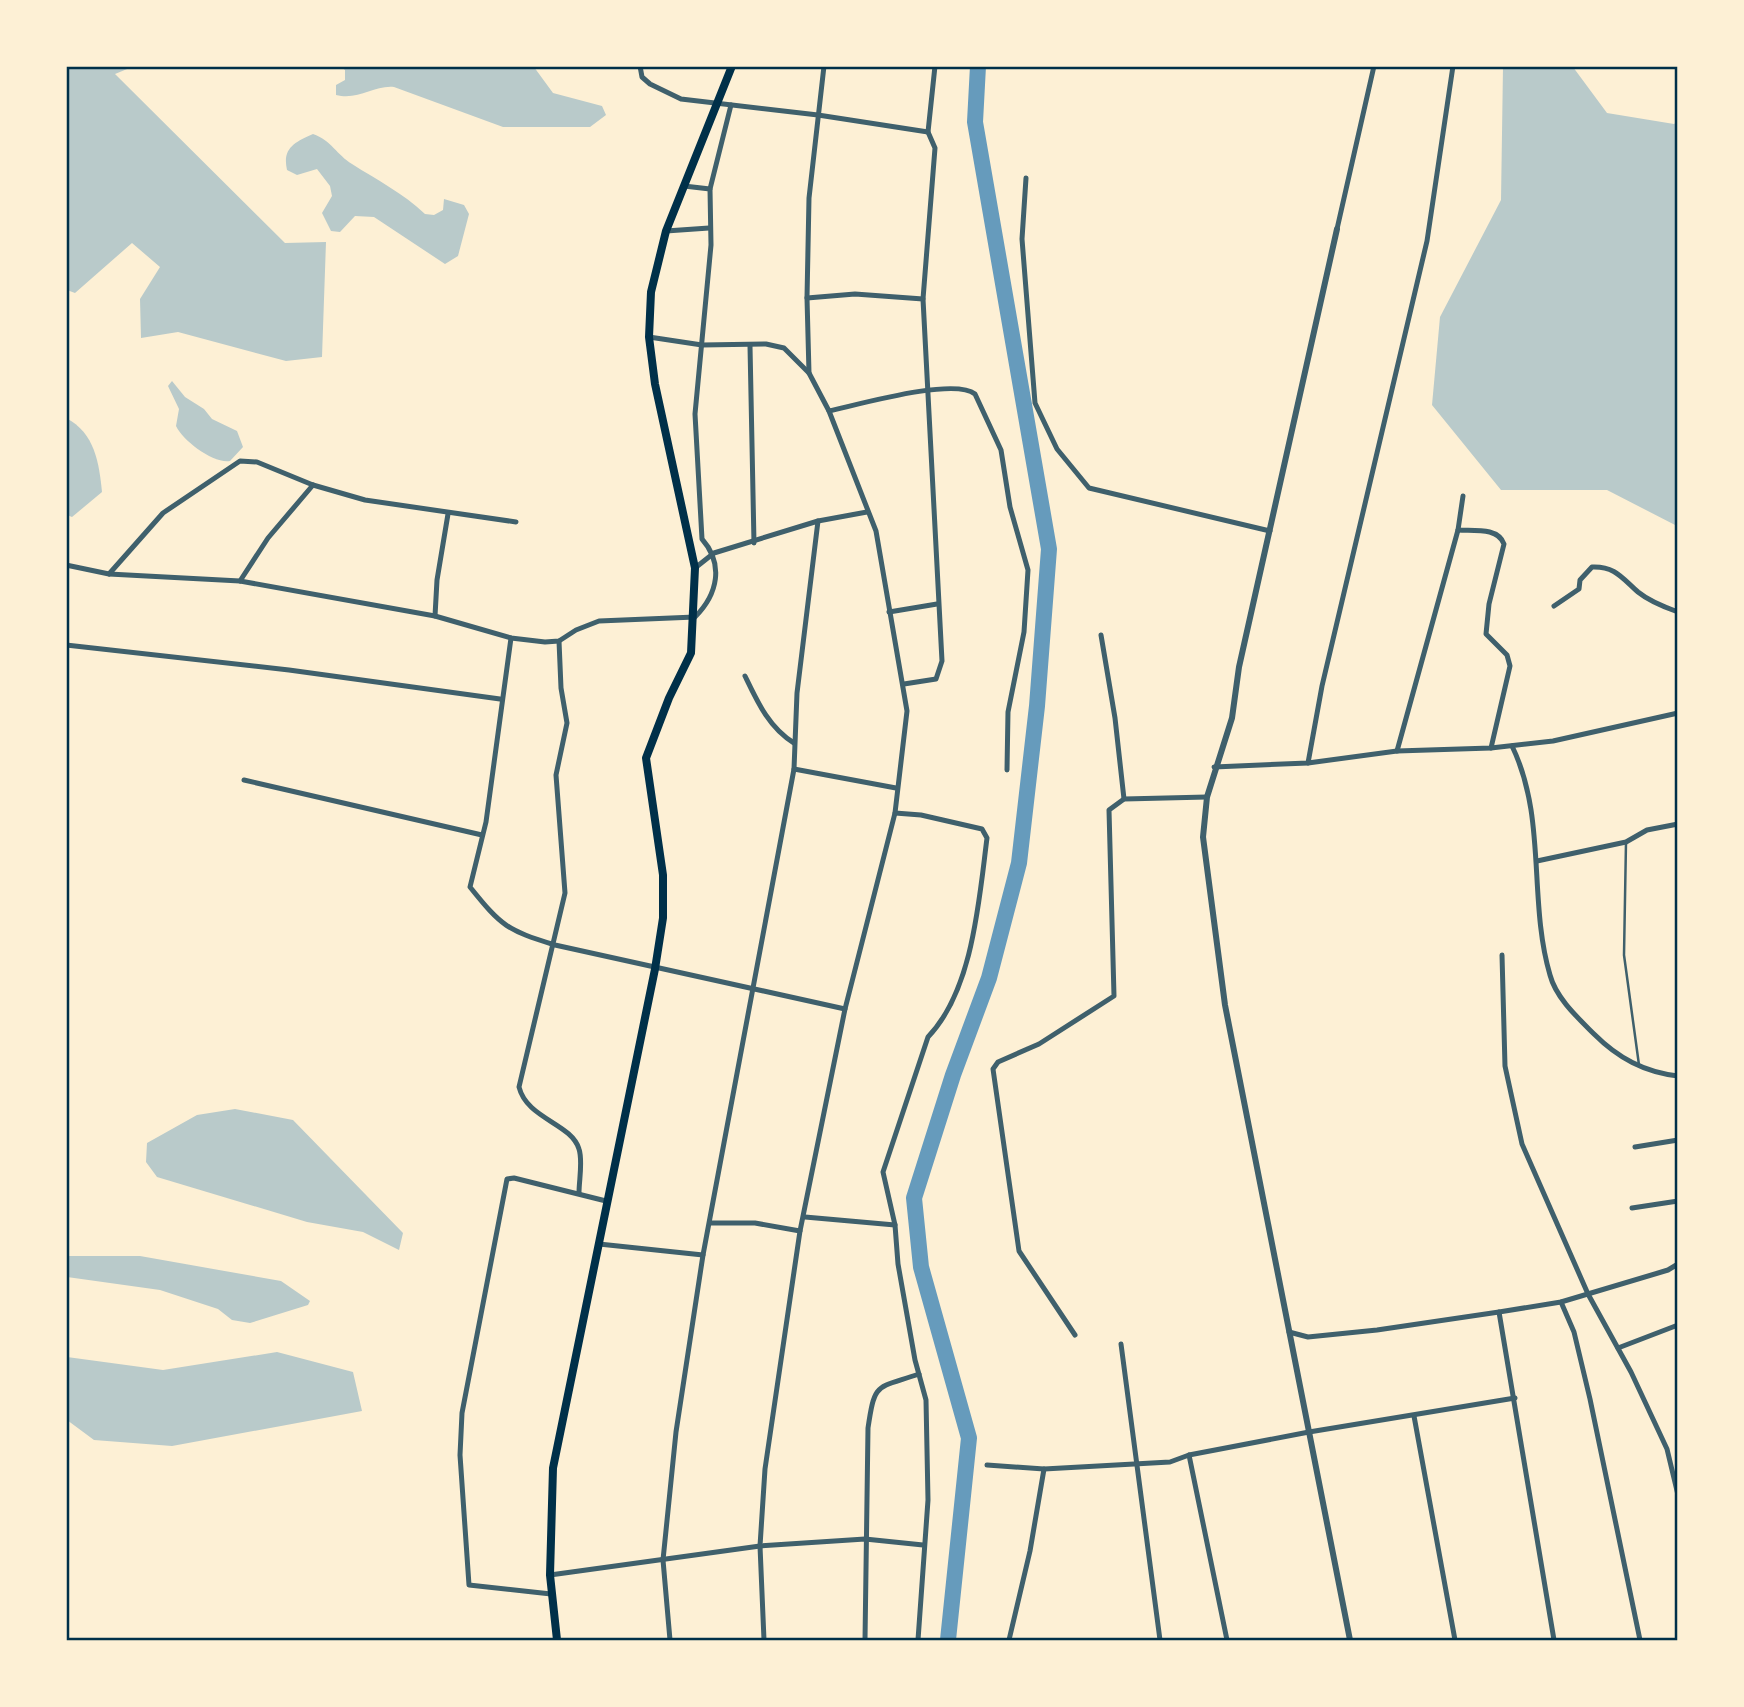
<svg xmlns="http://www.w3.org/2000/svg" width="1744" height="1707" font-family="'Fira Sans',sans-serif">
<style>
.green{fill:#b9caca}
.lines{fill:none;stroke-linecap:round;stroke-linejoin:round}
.river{stroke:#669bbc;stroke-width:16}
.service{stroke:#3f606c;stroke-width:2.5}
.minor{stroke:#3f606c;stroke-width:5}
.tertiary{stroke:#3f606c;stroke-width:6}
.primary{stroke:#003049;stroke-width:8}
.neatline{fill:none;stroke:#003049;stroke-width:2.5}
</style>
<rect width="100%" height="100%" fill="#fdf0d5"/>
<g class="green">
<path d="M67 66 132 67 115 74 285 243 326 242 322 357 286 361 178 332 141 338 140 299 160 267 132 243 75 293 67 290Z"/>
<path d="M341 67H534L553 93 602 106 606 115 590 127H503L394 87C374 85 358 101 336 95V85L345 80V70Z"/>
<path d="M1503 67H1573L1607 113 1674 124 1677 122V526L1607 490H1501L1432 405 1440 317 1501 200Z"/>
<path d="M313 134C331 140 337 155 352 164 377 180 403 193 425 214L434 215 443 210 444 199 464 205 469 214 458 256 445 264 374 217 355 216 340 232 331 231 322 213 332 196 330 186 317 169 297 175 287 170C282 148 295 142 313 134Z"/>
<path d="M172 381 185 397 204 409 212 419 237 431 243 447 230 461C214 464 183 441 176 426L179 409 168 386Z"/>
<path d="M66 418C95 433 99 463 102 492L72 517 67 515Z"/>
<path d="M235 1109 293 1120 403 1233 399 1250 363 1232 307 1222 157 1177 146 1162 147 1143 197 1115Z"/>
<path d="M67 1256H140L281 1281 310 1301 308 1305 250 1323 232 1320 218 1309 160 1290 67 1277Z"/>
<path d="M277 1352 353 1372 362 1411 172 1446 94 1440 67 1420V1357L163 1370Z"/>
</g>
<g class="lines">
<path class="river" d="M948 1640 969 1438 921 1267 914 1198 953 1075 989 978 1019 863 1037 706 1049 549 975 122 978 66"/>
<path class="service" d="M1626 842 1624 955 1639 1065"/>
<g class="minor">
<path d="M640 66 642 77 650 84 681 99 818 115 928 132"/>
<path d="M1026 178 1022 239 1035 403 1057 449 1089 488 1270 531"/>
<path d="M710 189 731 105"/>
<path d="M1337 229 1374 66"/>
<path d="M666 231 709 228"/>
<path d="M807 298 855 294 923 299"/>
<path d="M649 337 702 345 766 344 784 348 809 373"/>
<path d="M750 346 754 543"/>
<path d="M829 411C857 405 954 377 975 394L1001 450 1010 507 1028 570 1024 632 1008 712 1007 770"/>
<path d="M1458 530C1474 531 1498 527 1504 544L1489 604 1486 634 1507 655 1510 666 1491 748"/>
<path d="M66 565 109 574 240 581 435 616 511 638 545 642 559 641 576 630 599 621 695 617C718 594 724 564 702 539L695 414 711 245 710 189 684 186"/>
<path d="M695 568 714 553 818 521 867 512"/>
<path d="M109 574 163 513 240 461 257 462 313 485 365 500 516 522"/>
<path d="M240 581 268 538 313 485"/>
<path d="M1554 606 1579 589 1580 580 1592 567C1615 566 1622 578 1638 592 1649 601 1664 607 1678 612"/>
<path d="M889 612 937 604"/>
<path d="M435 616 437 580 448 514"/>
<path d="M1101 635 1115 718 1124 799"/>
<path d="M511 638 486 822 470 887C502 927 507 930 555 945L845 1009"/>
<path d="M559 641 561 688 567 723 556 775 565 893 519 1087C527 1119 571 1123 579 1149 583 1161 579 1180 579 1193"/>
<path d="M66 645 289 670 500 699"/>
<path d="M745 676C757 701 769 728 794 743"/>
<path d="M904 684 936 679 942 661 923 299 935 148 928 132 935 66"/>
<path d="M1512 746C1547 818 1528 900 1550 975 1556 998 1578 1018 1594 1034 1618 1058 1644 1072 1678 1076"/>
<path d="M1397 751 1458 530 1463 496"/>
<path d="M1308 763 1322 686 1427 241 1453 66"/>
<path d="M1214 767 1308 763 1397 751 1491 748 1553 741 1678 713"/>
<path d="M794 769 896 788"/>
<path d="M244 780 482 835"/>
<path d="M895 813 921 815 982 829 987 838C979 900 973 990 928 1037L883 1172 895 1225 898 1264 915 1360 926 1400 928 1500 918 1640"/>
<path d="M1537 861 1626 842 1647 830 1678 824"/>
<path d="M1502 955 1505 1066 1522 1144 1588 1294 1631 1372 1667 1449 1678 1495"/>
<path d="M1635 1147 1678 1140"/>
<path d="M1632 1208 1678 1201"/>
<path d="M805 1217 895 1225"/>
<path d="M711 1223H755L800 1231"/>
<path d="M599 1244 703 1255"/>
<path d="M1561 1302 1574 1332 1590 1399 1640 1640"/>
<path d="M1499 1312 1554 1640"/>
<path d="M1289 1332 1308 1337 1377 1330 1499 1312 1561 1302 1668 1270 1678 1264"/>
<path d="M1075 1335 1019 1251 993 1069 998 1062 1039 1044 1114 996 1109 810 1124 799 1207 797"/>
<path d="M1121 1344 1160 1640"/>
<path d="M1618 1348 1678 1325"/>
<path d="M1414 1416 1455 1640"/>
<path d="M1189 1455 1227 1640"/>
<path d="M987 1465 1044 1469 1170 1462 1189 1455 1309 1432 1515 1398"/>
<path d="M550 1575 760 1546 865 1539 923 1545"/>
<path d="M551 1594 469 1585 460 1455 462 1413 507 1179 514 1178 606 1201"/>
<path d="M670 1640 663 1560 676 1432 703 1255 794 769 797 693 818 521"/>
<path d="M764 1640 760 1546 765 1469 800 1231 845 1009 895 813 907 711 876 531 829 411 809 373 807 298 809 198 824 66"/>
<path d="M865 1640 868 1428C875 1381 876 1389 919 1374"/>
<path d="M1009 1640 1030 1551 1044 1469"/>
</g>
<path class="tertiary" d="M1337 229 1239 667 1232 718 1207 797 1203 837 1225 1005 1350 1640"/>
<path class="primary" d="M557 1640 550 1575 553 1468 655 969 663 918V875L646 758 669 698 691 653 695 568 655 384 649 337 651 292 666 231 732 66"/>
</g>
<rect width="1744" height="1707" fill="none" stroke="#fdf0d5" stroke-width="136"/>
<rect x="68" y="68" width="1608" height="1571" class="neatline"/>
</svg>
